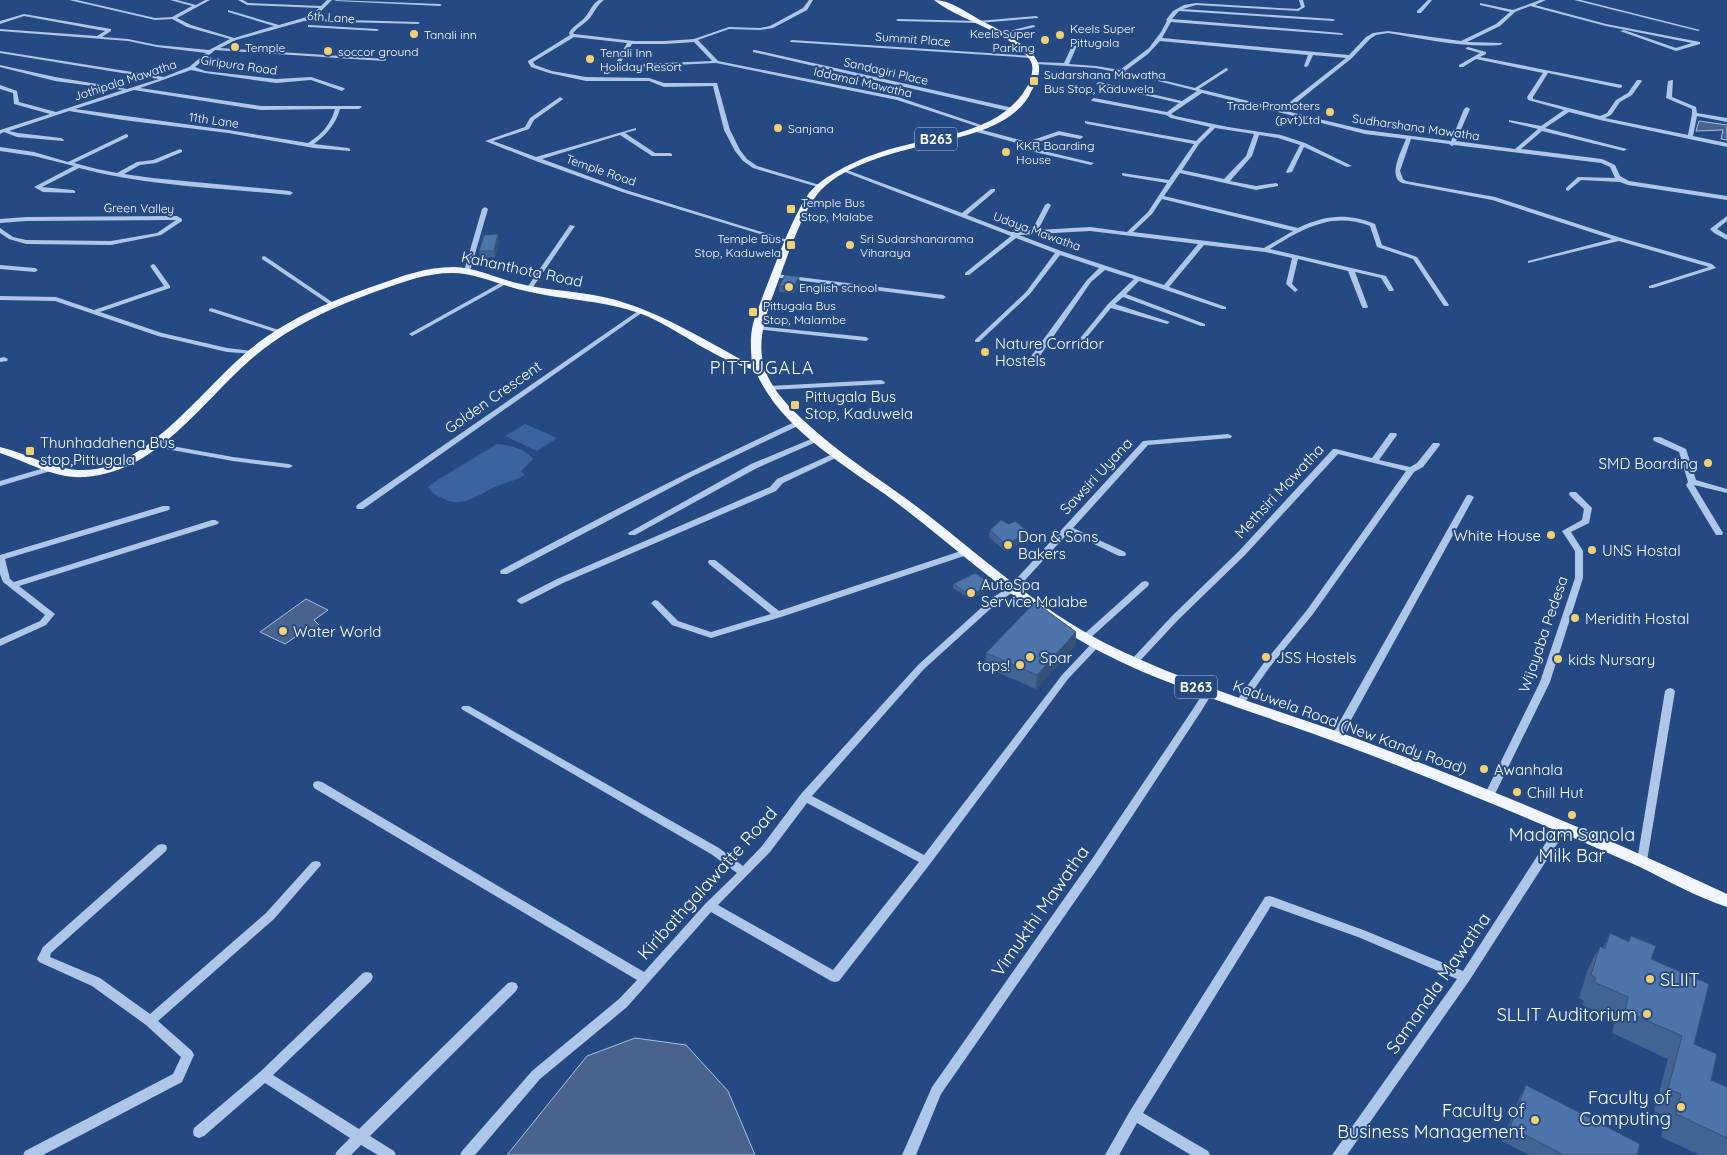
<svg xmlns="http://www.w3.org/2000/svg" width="1727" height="1155" font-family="Quicksand,sans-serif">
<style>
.green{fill:#3964a0}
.water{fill:#49638d;stroke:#a2c0e8}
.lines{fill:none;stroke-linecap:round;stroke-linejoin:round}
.minor{fill:#aec6e7;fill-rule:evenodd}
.major{fill:#f0f5fe;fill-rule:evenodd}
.wall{fill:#426493}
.shaded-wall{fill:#365178}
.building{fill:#4d74ab;stroke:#365178}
.poi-dot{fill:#f1d172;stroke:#254a83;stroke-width:2}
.labels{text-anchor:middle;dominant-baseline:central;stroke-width:4;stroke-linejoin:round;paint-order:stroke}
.far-street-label{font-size:12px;fill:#fff;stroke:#254a83}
.far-poi-label{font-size:12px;fill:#fff;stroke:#254a83;text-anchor:start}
.shield{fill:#254a83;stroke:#bec9da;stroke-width:1}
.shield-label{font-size:14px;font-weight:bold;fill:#fff}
.street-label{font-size:15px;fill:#fff;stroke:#254a83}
.poi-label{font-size:15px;fill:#fff;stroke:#254a83;text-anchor:start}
.quarter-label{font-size:18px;letter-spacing:1px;fill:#fff;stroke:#254a83}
.near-poi-label{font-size:18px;fill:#fff;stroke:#254a83;text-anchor:end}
.near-street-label{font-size:18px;fill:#fff;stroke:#254a83}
</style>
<rect width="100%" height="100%" fill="#254a83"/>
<g class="green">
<path d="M525 424 557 438 537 451 505 436Z"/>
<path d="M497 444C508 445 527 449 533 459L521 471 525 475C515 481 505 482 495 487 477 495 464 508 444 499 437 496 431 493 428 487L436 481Z"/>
</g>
<g class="water">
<path d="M1699 121 1727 125V140L1721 139 1723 130 1696 131Z"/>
<path d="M306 599 328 610 314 620 319 625 305 635 301 633 285 644 260 632Z"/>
<path d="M635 1038 686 1045 728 1091 755 1155H507L587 1056Z"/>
</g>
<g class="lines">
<g class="minor">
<path d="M69 0H77L155 18 172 17 192 6 170 0H177L196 5 205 0H210L177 18 191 25 234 38 274 26 228 12V10L279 25 310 16 319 8 247 5 238 0H243L248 3 321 6 327 0H332L314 18 311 19 418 22 420 23 418 24 304 21 236 40 220 48 386 59V60L384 61 215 50 195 67 205 71 276 79 311 77 344 88 345 89 342 91 311 80 276 83 205 73 191 70 140 88 261 106H361L362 107 359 109H340C336 124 326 135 314 144L348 148 350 149V151L314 148 228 133 123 120 69 111 9 131 18 133 61 138 64 140 63 141 17 137 4 132 0 134V130L50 114 14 104 13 93 0 89V85L17 91 19 102 56 112 123 90 55 81 0 67V65L55 77 127 89 159 79 0 53V51L164 77 189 67 206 53 157 47 128 41 0 31V29L97 36 105 31 24 16 0 24V21L24 14 111 29V31L102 37 128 39 157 45 209 50 230 39 187 27 172 19 155 20ZM134 90 261 110 335 109C331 124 321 135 308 143L228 130 75 109Z"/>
<path d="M334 0 440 4 442 5 440 6 336 1Z"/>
<path d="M599 0H604C596 6 595 12 589 19 584 24 578 27 573 33L574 34 634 41H665L694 39 729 27 760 28 770 26 803 8 809 0H813L807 10 773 28 760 30 729 29 698 40 718 61 898 97 987 127 982 128 897 100 716 63 617 68 608 74H604V72L614 66 627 43 574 37 533 62 535 65 552 71 586 77 649 78 664 83H717L730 130 740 150 747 159 757 166 823 186 818 187 753 168 743 161 735 151 724 130 713 86 664 87 649 81H586L549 73 531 67 528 62V61L570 35 569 33C573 25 581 23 586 16 591 10 592 4 599 0ZM694 42 712 61 619 65 632 44H665Z"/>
<path d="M1299 0H1303L1305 7 1298 11 1196 5 1183 9 1333 19 1335 20 1333 21 1179 11 1172 19 1341 33 1343 34V35L1171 22 1162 38 1349 55 1366 37 1373 33 1388 31 1461 41 1496 24 1510 12 1480 5V3L1513 10 1540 0H1546L1535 5 1606 24 1700 42V44L1676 51 1620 31 1624 30 1676 48 1692 43 1606 26 1530 6 1515 12 1500 26 1467 42 1502 43V44L1500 45C1463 48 1425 39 1388 33L1376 35 1370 39 1352 58 1286 111 1365 130 1451 141 1464 109 1467 107 1470 109 1456 141 1515 149 1538 129 1509 122V120L1541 126 1564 110 1528 100 1527 97 1543 73 1476 59 1463 67H1459V65L1480 53 1466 49V48L1468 47 1486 52V54L1480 57 1622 85V87L1620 88 1548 73 1533 97V99L1600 116 1607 113 1616 100 1628 93 1637 80H1641L1642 81 1632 95 1620 102 1611 115 1605 118 1688 135 1692 114V109L1666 98 1668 81 1673 80 1672 97 1696 107 1697 113 1727 118V122L1697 116 1693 136 1727 143V147L1600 120 1569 112 1545 128 1627 149 1624 151 1542 131 1521 149 1602 159 1615 165 1620 176 1629 181 1727 196V200L1628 185 1620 182 1581 180 1568 191 1566 190V188L1578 177 1615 178 1610 167 1601 163 1454 145 1452 146 1449 144 1411 139 1400 171 1403 179 1406 181 1495 197 1621 238 1712 264 1716 268 1653 288H1649V286L1709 267 1619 241 1528 263V261L1612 239 1492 200 1402 183C1387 176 1402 150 1406 139L1365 134 1202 93 1171 114 1175 116 1228 127 1281 135 1305 143 1352 166 1347 167 1304 147 1292 172 1287 173 1286 172 1300 145 1278 138 1259 135 1252 156 1230 181 1256 186 1276 183 1278 184V186L1256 190 1180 173 1164 196 1298 228C1326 215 1347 213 1375 224L1382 245 1417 257 1449 305 1448 306H1444L1413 259 1377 247 1370 226C1332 211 1302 229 1270 249L1386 276 1394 290 1393 291H1389L1381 278 1355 272 1368 307 1367 308H1363L1362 307 1348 271 1298 259 1292 284 1298 290 1295 292 1286 284 1292 258 1265 252 1204 245 1169 287 1226 307V309H1222L1139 281 1126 294 1205 324V326H1201L1123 297 1115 304 1170 322 1167 324 1111 308 1081 344H1077V342L1108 304 1134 279 1105 270 1091 282 1035 363H1029V359L1087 280 1099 268 1060 255 1030 294 979 342H975V340L1026 292 1055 253 1016 238 969 275H965V273L1011 236 842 171 847 170 962 213 991 189H995V191L967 215 1011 232 1032 230 1045 205 1048 203 1051 205 1038 230 1090 227 1127 232 1148 212 1167 183 1124 176 1122 175V173L1169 180 1194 144 1087 124 1085 123V121L1196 141 1210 127 1171 118 1166 115 1092 101 1091 100 1094 98 1167 112 1179 103 1096 84 1099 82 1182 101 1197 91 1150 79 1096 68 1036 64 1034 63V62L1064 63 1072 46 1085 41H1087V43L1076 48 1069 64 1096 66 1120 70 1149 48 1161 32 1167 21 1166 20 1173 11 1184 5 1196 3 1297 9 1301 7ZM1160 41 1308 55 1304 66 1306 67 1308 66 1313 55 1346 58 1281 109 1199 89 1228 70V69L1226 68 1195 88 1125 71 1148 54ZM1215 128 1254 134 1246 156 1224 179 1182 170 1199 144ZM1162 199 1293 231 1264 248 1133 232 1152 214ZM1090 231 1198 244 1164 285 1061 251 1019 235Z"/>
<path d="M1428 0H1432L1421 13H1417V11Z"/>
<path d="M1574 0H1581L1700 30 1698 31Z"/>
<path d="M1036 16 1038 17V18L978 23 898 21 896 20 898 19 978 21Z"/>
<path d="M310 25 377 29 379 30 377 31 308 27V25Z"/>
<path d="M1033 25 1035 26V27L1000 35 998 34Z"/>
<path d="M792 40 1032 56 1034 57 1032 58 790 42V41Z"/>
<path d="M755 50 1013 108 1016 110 1013 112 753 52V50Z"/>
<path d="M560 97 563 99 562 100 534 120 529 129 493 141 536 157 636 128V130L625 133 655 153H670L672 154V156H652L620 135 542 159 626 190 794 242 789 243 622 192 533 160 485 141 525 127 530 118Z"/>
<path d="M975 128 1027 142 1059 131 1082 136 1083 137 1080 139 1059 135 1029 145 1027 147 1094 163 1091 165 1022 149 1021 148 1024 145 973 131 972 130Z"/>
<path d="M126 134 128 135V137L74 163 97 169 117 173 137 162 153 160 180 149 182 150V152L156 163 140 165 124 174 152 178 290 191 293 193 290 195C220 188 147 186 79 168L42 187 73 190 75 191V193L43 192 34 187 74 166 34 156 0 151V147L34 152 68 162Z"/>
<path d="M485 207 488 209 470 271 469 272H465L464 271 482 209Z"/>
<path d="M177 216 182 219V221L161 235 111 245 26 244 9 239 0 233V228L13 237 26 240 111 241 157 233 176 220 26 221 0 223V219L26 217Z"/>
<path d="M1727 216V221L1717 229 1727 235V240L1714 233 1710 229Z"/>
<path d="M570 225 575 226 531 290H527L526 289Z"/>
<path d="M264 256 266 257 335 304 332 306 330 305 262 259V257Z"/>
<path d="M153 264 155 265 170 286V288L100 312 162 333 227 348 252 351 254 352V354L227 352 158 336 55 301 0 300V296L56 297 94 310 164 286 150 266Z"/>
<path d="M0 265 35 268 38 270 35 272 0 269Z"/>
<path d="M775 274 943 295 946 297 943 299 773 277 772 276Z"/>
<path d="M504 281 507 283 506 284 414 335 412 336 409 334Z"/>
<path d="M211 308 282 331 283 332 282 333H278L209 311V309Z"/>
<path d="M641 309 644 311 643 312 363 509H357L356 507 357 505Z"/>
<path d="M757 326 866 337 869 339 866 341 755 329V327Z"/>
<path d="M4 357 8 359 7 361 0 362V358Z"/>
<path d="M881 380 885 382 884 384 769 390 765 388 769 386Z"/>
<path d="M797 421H803L804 423 691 477 507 574H501L500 572 501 570C599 518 696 467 797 421Z"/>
<path d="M1390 433H1396L1397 435 1379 460 1410 467 1417 463 1433 443H1439L1440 445 1423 467 1414 472 1313 614 1269 668 1243 705H1237L1235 703 1263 664 1307 610 1406 471 1338 454 1245 555 1178 620 1137 664H1131L1129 662 1131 660 1172 616 1239 551 1333 449H1336L1372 458Z"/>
<path d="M1228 434 1232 436 1231 438 1148 445 1073 528 1125 552 1126 554 1125 556H1119L1069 532 1015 591 998 602 924 669 812 796 924 855 1062 675 1093 642 1096 641 1101 644 1068 679 930 864 839 981 835 982 831 981 711 912 627 1007 540 1079 475 1155H460L462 1151 532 1071 619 999 637 980 314 788 313 785 314 782 318 781 322 782 644 972 706 903 737 873 711 854 463 710 461 708 463 706H469L719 848 743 866 762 846 801 794 918 665 992 598 1009 587 1143 441ZM807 803 919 862 833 970 718 905 770 852Z"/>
<path d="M816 437H819L823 439 757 468 635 535H629L628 533 751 464Z"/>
<path d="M1654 437H1660L1686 449 1696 480 1727 489V493L1694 485 1723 533 1722 535H1716L1686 485 1688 482 1679 452 1654 441 1653 439Z"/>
<path d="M152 443H155L233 457 289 464 293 466 289 468 233 461 155 447H152L151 445Z"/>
<path d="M835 453H841L842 455 783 483 776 491 563 583 524 603 521 604 517 601 518 599 557 579 770 487 777 479Z"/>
<path d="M51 466 55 468 54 470 0 486V481Z"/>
<path d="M1570 492H1576L1592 508 1589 523 1571 532 1583 551V578L1550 682 1494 796 1493 799 1489 800 1485 799 1484 796 1540 682 1575 578V551L1562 531 1582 520 1584 509 1570 496 1569 494Z"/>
<path d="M1467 495H1470L1474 497 1340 740H1332L1331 737Z"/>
<path d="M163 506H169L170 508 169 510 5 559 10 579 14 582 212 520H215L219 522 218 524 19 586 55 614 46 625 0 646V639L40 621 45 615 3 582 0 574V555Z"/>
<path d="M967 549 970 550 971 552 970 554 781 617 711 638 672 625 651 603 655 600 658 601 678 621 711 632 771 614 709 564 708 562 709 560H715L779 611Z"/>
<path d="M1145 581 1148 582 1149 584 1148 586 1088 640H1082L1080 638 1082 636 1142 582Z"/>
<path d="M1670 688 1673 689 1675 691 1647 861 1646 864 1642 865 1638 864 1637 861 1665 691 1667 689Z"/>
<path d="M1208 689 1211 690 1213 692 1200 713 1100 865 941 1094 916 1155H902L932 1087 1092 859 1193 709 1205 690Z"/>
<path d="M1562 823 1566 824 1567 827 1566 830 1469 981 1347 1155H1332L1457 979 1358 937 1271 906 1143 1113 1208 1151 1210 1155H1191L1137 1123 1119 1155H1105L1130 1111 1265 897 1269 896 1273 897 1366 931 1463 971 1558 824Z"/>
<path d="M162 844 166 845 167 848 166 851 51 953 50 957 100 978 150 1014 266 913 312 862 316 861 320 862 321 865 274 919 158 1021 192 1051 194 1055 182 1082 43 1155H23L25 1151 173 1074 181 1057 146 1025 92 986 39 962 37 959 43 947 158 845Z"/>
<path d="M367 972 371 973 373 977 371 981 273 1075 359 1129 508 983 512 982 516 983 518 987 516 991 370 1136 394 1151 396 1155H378L361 1145 351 1155H335L337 1151 350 1138 265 1083 204 1136 199 1138 194 1136 193 1132 194 1128 260 1072 363 973Z"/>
</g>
<path class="major" d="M934 0C950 0 966 12 980 20 996 28 1036 48 1039 66 1040 75 1036 83 1032 90 1027 101 1020 109 1010 116 987 132 957 138 930 144 895 152 838 166 816 196 797 223 784 267 772 298 752 353 759 379 802 419 839 454 883 481 924 512 982 557 1037 608 1103 642 1184 683 1272 708 1358 739 1483 786 1606 837 1727 894V907C1697 897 1668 881 1640 867 1586 843 1532 820 1478 798 1415 772 1352 747 1288 725 1221 701 1151 680 1088 645 1017 605 958 549 893 500 844 464 780 429 755 370 716 360 685 334 649 317 610 300 567 301 526 291 502 286 476 273 452 273 427 273 406 281 383 289 337 305 294 324 256 355 204 398 159 472 85 477 54 479 28 462 0 453V447C33 455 61 475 96 469 152 460 205 387 248 351 286 319 331 301 377 285 402 276 426 267 454 267 480 268 504 282 530 286 557 291 586 292 612 299 660 312 701 338 744 361L752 363C751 352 750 340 752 329 754 317 760 305 764 293 776 263 791 219 809 193 814 187 820 182 826 178 843 167 862 158 881 152 930 135 1000 137 1028 85 1031 78 1035 67 1030 60 1010 31 960 21 934 0Z"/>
</g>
<g class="wall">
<path d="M498 234 499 240 495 257 480 258 479 251Z"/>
<path d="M800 283 794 293 779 292V286Z"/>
<path d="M990 530 1027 539 1006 552 989 537Z"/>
<path d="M953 584 991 587 971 599 953 588Z"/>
<path d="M1076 632 1075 646 1036 689 985 667 986 653Z"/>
<path d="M1610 933 1628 941 1631 936 1651 959 1694 1044 1711 1080 1727 1087V1155H1700L1661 1137 1666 1117 1654 1111 1668 1059 1612 1033 1615 1020 1582 1005 1584 1001 1579 998 1588 969 1600 946 1603 948Z"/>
<path d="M1526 1085 1637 1155H1529L1502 1141 1519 1099Z"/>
</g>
<g class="shaded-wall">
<path d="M498 234 499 240 495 257 494 251Z"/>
<path d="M799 277 800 283 794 293 793 287Z"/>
<path d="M1028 532 1027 539 1006 552V545Z"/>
<path d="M991 583V587L971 599V596Z"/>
<path d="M1076 632 1075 646 1036 689 1037 675Z"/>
</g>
<g class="building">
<path d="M498 234 494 251H479L484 235Z"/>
<path d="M785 275 799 277 793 287 779 286Z"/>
<path d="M1001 520 1009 524 1015 521 1028 532 1006 545 990 530Z"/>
<path d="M975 573 991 583 971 596 953 584Z"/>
<path d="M1035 602 1076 632 1037 675 986 653Z"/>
<path d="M1610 933 1629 942 1631 936 1656 946 1651 959 1709 984 1694 1044 1717 1054 1711 1080 1727 1087V1138L1676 1114 1681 1094 1668 1089 1682 1036 1625 1011 1628 997 1594 982 1596 978 1591 975 1600 946 1605 949Z"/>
<path d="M1526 1085 1640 1144 1637 1155H1564L1510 1127Z"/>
</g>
<g class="poi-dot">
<circle cx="414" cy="34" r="5"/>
<circle cx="1060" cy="35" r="5"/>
<circle cx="1045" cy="40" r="5"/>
<circle cx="235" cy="47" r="5"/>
<circle cx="328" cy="51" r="5"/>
<circle cx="590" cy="59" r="5"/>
<rect x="1029" y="76" width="10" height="10" rx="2.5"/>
<circle cx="1330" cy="112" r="5"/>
<circle cx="778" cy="128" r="5"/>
<circle cx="1006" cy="152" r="5"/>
<rect x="786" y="204" width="10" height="10" rx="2.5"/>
<rect x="786" y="240" width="10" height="10" rx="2.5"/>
<circle cx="850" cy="245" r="5"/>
<circle cx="789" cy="287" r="5"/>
<rect x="748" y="307" width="10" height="10" rx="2.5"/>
<circle cx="985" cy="352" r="5"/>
<rect x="790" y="400" width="10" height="10" rx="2.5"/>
<rect x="25" y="446" width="10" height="10" rx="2.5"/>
<circle cx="1708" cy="463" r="5"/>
<circle cx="1551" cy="535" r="5"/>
<circle cx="1008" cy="545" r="5"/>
<circle cx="1592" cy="550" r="5"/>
<circle cx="971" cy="593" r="5"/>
<circle cx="1575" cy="618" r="5"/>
<circle cx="283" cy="631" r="5"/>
<circle cx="1030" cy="657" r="5"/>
<circle cx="1266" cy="657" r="5"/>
<circle cx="1558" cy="659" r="5"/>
<circle cx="1020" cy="665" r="5"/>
<circle cx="1484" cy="769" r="5"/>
<circle cx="1517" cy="792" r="5"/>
<circle cx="1572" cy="815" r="5"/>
<circle cx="1650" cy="979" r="5"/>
<circle cx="1647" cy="1014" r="5"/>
<circle cx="1681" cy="1107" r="5"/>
<circle cx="1535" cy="1120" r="5"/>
</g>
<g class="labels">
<g class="far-street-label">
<text transform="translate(331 17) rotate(4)">6th Lane</text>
<text transform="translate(913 39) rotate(4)">Summit Place</text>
<text transform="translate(239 65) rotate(8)">Giripura Road</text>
<text transform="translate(886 71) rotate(13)">Sandagiri Place</text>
<text transform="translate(125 80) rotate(-18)">Jothipala Mawatha</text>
<text transform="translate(863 82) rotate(13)">Iddamal Mawatha</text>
<text transform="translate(214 120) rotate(8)">11th Lane</text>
<text transform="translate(1416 127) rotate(8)">Sudharshana Mawatha</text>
<text transform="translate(601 170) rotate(19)">Temple Road</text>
<text transform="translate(139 208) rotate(1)">Green Valley</text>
<text transform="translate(1037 231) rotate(20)">Udaya Mawatha</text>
</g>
<g class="far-poi-label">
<text x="1070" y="28">Keels Super<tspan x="1070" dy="14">Pittugala</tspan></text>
<text x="1035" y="33" text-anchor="end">Keels Super<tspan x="1035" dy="14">Parking</tspan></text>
<text x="424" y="34">Tanali inn</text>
<text x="245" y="47">Temple</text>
<text x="338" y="51">soccor ground</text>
<text x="600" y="52">Tenali Inn<tspan x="600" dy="14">Holiday Resort</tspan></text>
<text x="1044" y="74">Sudarshana Mawatha<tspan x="1044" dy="14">Bus Stop, Kaduwela</tspan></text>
<text x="1320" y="105" text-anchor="end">Trade Promoters<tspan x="1320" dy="14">(pvt)Ltd</tspan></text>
<text x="788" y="128">Sanjana</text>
<text x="1016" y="145">KKR Boarding<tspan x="1016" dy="14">House</tspan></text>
<text x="801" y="202">Temple Bus<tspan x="801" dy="14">Stop, Malabe</tspan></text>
<text x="781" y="238" text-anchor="end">Temple Bus<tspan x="781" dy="14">Stop, Kaduwela</tspan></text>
<text x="860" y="238">Sri Sudarshanarama<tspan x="860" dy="14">Viharaya</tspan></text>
<text x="799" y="287">English school</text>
<text x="763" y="305">Pittugala Bus<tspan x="763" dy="14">Stop, Malambe</tspan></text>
</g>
<g class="shield">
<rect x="915" y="127.5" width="42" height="23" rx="4"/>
<rect x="1175" y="675.5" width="42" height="23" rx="4"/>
</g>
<g class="shield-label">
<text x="936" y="139">B263</text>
<text x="1196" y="687">B263</text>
</g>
<g class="street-label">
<text transform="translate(522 269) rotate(12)">Kahanthota Road</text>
<text transform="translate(493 397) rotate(-35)">Golden Crescent</text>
<text transform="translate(1096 476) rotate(-47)">Sawsiri Uyana</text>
<text transform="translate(1279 491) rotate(-47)">Methsiri Mawatha</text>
<text transform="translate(1543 634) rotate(-71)">Wijayaba Pedesa</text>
<text transform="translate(1350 727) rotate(20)">Kaduwela Road (New Kandy Road)</text>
</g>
<g class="poi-label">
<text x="995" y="343">Nature Corridor<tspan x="995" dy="17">Hostels</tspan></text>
<text x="805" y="396">Pittugala Bus<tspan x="805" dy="17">Stop, Kaduwela</tspan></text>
<text x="40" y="442">Thunhadahena Bus<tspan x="40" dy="17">stop,Pittugala</tspan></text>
<text x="1698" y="463" text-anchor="end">SMD Boarding</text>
<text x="1541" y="535" text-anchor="end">White House</text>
<text x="1018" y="536">Don &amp; Sons<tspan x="1018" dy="17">Bakers</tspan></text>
<text x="1602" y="550">UNS Hostal</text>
<text x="981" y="584">AutoSpa<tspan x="981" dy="17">Service Malabe</tspan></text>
<text x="1585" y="618">Meridith Hostal</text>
<text x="293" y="631">Water World</text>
<text x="1040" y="657">Spar</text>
<text x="1276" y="657">JSS Hostels</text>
<text x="1568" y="659">kids Nursary</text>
<text x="1010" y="665" text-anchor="end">tops!</text>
<text x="1494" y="769">Awanhala</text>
<text x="1527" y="792">Chill Hut</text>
</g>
<g class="quarter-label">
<text x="762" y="367">PITTUGALA</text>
</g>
<g class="near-poi-label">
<text x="1572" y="834" text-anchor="middle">Madam Sanola<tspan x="1572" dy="21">Milk Bar</tspan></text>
<text x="1660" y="979" text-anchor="start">SLIIT</text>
<text x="1637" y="1014">SLLIT Auditorium</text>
<text x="1671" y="1097">Faculty of<tspan x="1671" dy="21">Computing</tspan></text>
<text x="1525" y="1110">Faculty of<tspan x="1525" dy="21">Business Management</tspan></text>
</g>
<g class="near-street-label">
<text transform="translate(707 883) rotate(-48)">Kiribathgalawatte Road</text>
<text transform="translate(1040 911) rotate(-55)">Vimukthi Mawatha</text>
<text transform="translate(1438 983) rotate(-55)">Samanala Mawatha</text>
</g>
</g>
</svg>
